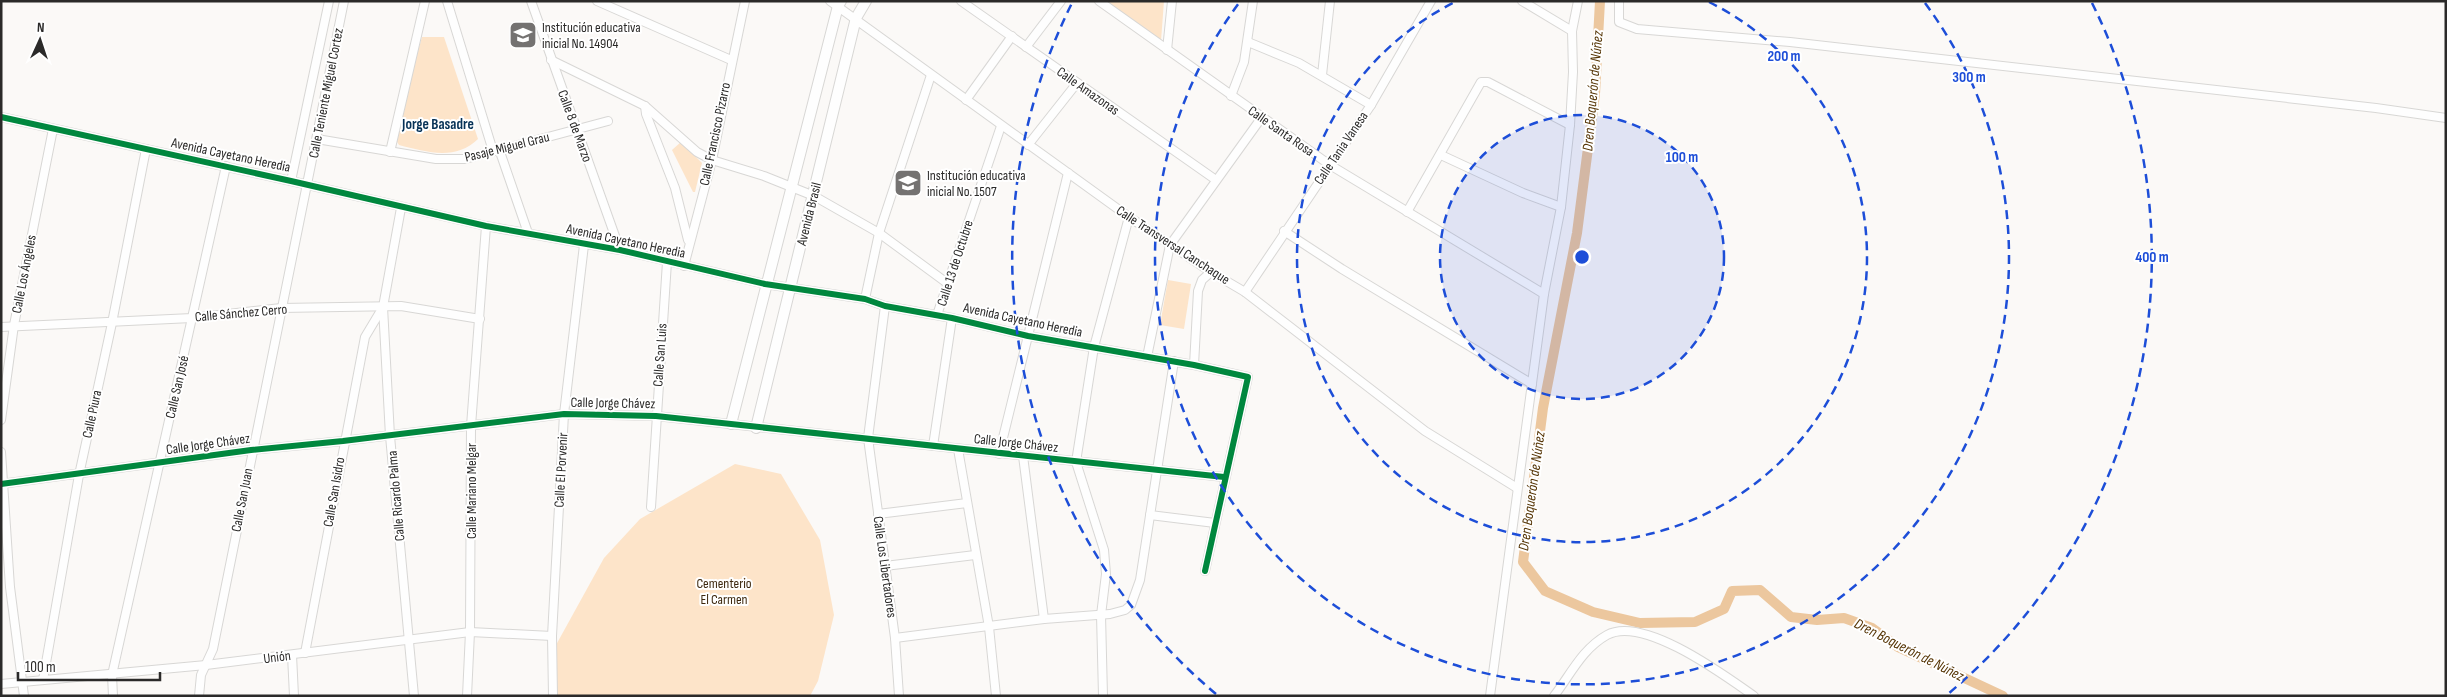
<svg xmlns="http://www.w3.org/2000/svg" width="2447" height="697" font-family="'Sofia Sans Condensed',sans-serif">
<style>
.green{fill:#fde4c9}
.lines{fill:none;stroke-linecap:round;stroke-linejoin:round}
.canal{stroke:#ecc79e;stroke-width:10}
.minor-casing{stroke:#d8d7d5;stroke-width:10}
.tertiary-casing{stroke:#d8d7d5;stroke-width:12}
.minor{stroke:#fefefe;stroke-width:8}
.tertiary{stroke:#fefefe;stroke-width:10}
.cycleway-casing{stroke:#fff;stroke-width:9}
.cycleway{stroke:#00873e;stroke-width:6}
.ring{fill:none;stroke:#1d4ed8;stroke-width:2.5;stroke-dasharray:9 6}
.labels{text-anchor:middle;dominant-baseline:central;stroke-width:4;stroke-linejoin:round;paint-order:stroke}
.poi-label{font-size:14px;fill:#2b2a29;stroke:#fff;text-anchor:start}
.street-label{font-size:14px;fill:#2b2a29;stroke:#fff}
.park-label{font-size:14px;fill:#3d280e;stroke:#fff}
.water-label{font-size:15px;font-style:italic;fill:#563505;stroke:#fff}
.neighbourhood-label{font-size:15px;font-weight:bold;fill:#063156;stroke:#fff}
.centre{fill:#1d4ed8;stroke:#fff;stroke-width:2.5}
.ring-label{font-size:15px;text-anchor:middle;font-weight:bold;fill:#1d4ed8;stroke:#fff;stroke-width:4;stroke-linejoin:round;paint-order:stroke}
</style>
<rect width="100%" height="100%" fill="#fbf9f7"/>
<g class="green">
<path d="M1105 1H1164L1161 41Z"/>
<path d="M422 37H444L478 139C456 161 426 152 399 145L394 137Z"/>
<path d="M681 142 702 163 695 192H693L672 150Z"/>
<path d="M1168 280 1191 284 1184 329 1160 325Z"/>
<path d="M735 464 781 474 820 540 834 615 818 681 810 696H555L556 645 604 558 640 519Z"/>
</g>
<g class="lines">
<path class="canal" d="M1600 1 1595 94 1577 233 1543 408 1523 562 1545 591 1593 612 1640 623 1695 622 1724 609 1732 591 1760 590 1791 617 1817 620 1844 618 1872 628 1898 647 2003 696"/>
<defs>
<g id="minor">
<path d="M447 1 493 151"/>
<path d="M531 1 620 250"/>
<path d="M597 1 731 60"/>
<path d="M830 1 1129 217 1211 272 1245 292 1425 431 1517 488"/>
<path d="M961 1 1216 180"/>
<path d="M1099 1 1330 165 1544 294"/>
<path d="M1522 1 1572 31"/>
<path d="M1619 1V22L1637 29 1790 42 2376 108 2446 118"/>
<path d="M1248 42 1299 63 1371 105"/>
<path d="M1026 47 1061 1"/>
<path d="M1167 50 1172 1"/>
<path d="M551 60 645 106 697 152 712 160 764 176 814 196 879 233 947 283"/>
<path d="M1322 75 1330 1"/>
<path d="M1231 96 1244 62 1253 1"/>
<path d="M966 100 1012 36"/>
<path d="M645 106 646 114 675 188 688 240"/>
<path d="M1 117 291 181 486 226 620 250 765 284 865 299 885 306 952 318 1028 336 1194 365 1248 377 1205 571"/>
<path d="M317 139 436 159H465L608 121"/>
<path d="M1028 145 1077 83"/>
<path d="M499 149 528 233"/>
<path d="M390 152 425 1"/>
<path d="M1441 155 1523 193 1561 207"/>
<path d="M291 181 329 1"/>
<path d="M401 208 383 307 390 436 414 696"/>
<path d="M1407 212 1481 82H1488L1570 125"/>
<path d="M1284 231 1342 269 1532 384"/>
<path d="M684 266 712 160 745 1"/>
<path d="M1245 292 1371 105 1431 1"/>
<path d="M865 299 879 233 931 75"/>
<path d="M885 306 868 438 895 638 899 696"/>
<path d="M937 315 1001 126"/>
<path d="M1 327 192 318 281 308 401 306 480 319"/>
<path d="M1147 357 1170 245 1262 117"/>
<path d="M1194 365 1198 291 1202 280 1211 272"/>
<path d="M1 420 14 325 53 129"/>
<path d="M933 446 952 318"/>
<path d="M958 449 989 627 996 696"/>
<path d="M1 452 10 587 24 696"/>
<path d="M999 454 1068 173"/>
<path d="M1023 456 1044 619"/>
<path d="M1 484 251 450 343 441 564 414 656 416 1224 477"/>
<path d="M651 507 667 262"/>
<path d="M878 514 967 503"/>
<path d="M1150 515 1215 523"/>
<path d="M885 566 975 555"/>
<path d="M895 638 1044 619 1110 614 1125 610 1131 605 1140 580 1174 361"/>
<path d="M305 653 365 337 383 307"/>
<path d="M292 655 294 696"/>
<path d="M43 680 79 475 112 323 146 149"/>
<path d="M1 684 206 665 470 632 552 636"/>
<path d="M113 696 112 675 226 166"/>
<path d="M199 696 201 675 213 649C255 432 301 217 344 1"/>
<path d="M467 696 470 632 471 426 486 226"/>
<path d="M553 696 552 636 564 414 584 245"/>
<path d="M1103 696 1101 615 1106 574 1104 550 1076 462 1094 347 1129 217"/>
<path d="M1490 696 1544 294 1561 207 1570 125 1573 72 1572 31 1578 1"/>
<path d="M1554 696C1571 674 1582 649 1607 635 1643 615 1724 675 1754 696"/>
</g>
<g id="tertiary">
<path d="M731 424 838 6 841 1"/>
<path d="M756 428 856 18 866 1"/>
</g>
</defs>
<use href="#minor" class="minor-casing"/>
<use href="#tertiary" class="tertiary-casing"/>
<use href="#minor" class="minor"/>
<use href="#tertiary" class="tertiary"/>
<defs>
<g id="cycleway">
<path d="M1 117 291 181 486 226 620 250 765 284 865 299 885 306 952 318 1028 336 1194 365 1248 377 1205 571"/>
<path d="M1 484 251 450 343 441 564 414 656 416 1224 477"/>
</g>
</defs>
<use href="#cycleway" class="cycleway-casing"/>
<use href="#cycleway" class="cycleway"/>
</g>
<circle cx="1582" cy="257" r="142" fill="#1d4ed8" fill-opacity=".12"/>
<g class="ring">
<circle cx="1582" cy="257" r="142"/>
<path d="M1709 2A285 285 0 1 1 1455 2"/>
<path d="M1925 3A427 427 0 1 1 1239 3"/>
<path d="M1216 694A570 570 0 0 1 1072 3M2092 3A570 570 0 0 1 1948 694"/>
</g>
<defs>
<symbol id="school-square" viewBox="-11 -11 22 22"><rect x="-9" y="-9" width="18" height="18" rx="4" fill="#747271" stroke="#fff"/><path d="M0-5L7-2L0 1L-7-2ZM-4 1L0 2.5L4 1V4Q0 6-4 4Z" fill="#fff"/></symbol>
</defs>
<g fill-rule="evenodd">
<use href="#school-square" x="507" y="19" width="32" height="32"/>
<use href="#school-square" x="892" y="167" width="32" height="32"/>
</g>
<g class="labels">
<g class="poi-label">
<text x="542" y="27">Institución educativa<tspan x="542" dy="16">inicial No. 14904</tspan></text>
<text x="927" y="175">Institución educativa<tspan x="927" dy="16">inicial No. 1507</tspan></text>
</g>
<g class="street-label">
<text transform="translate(1088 91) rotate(35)">Calle Amazonas</text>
<text transform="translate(326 93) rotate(-79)">Calle Teniente Miguel Cortez</text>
<text transform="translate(575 126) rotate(70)">Calle 8 de Marzo</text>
<text transform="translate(1281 131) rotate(35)">Calle Santa Rosa</text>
<text transform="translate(715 134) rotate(-78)">Calle Francisco Pizarro</text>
<text transform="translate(507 147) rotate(-14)">Pasaje Miguel Grau</text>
<text transform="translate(1341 148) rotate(-56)">Calle Tania Vanesa</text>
<text transform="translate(231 155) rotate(12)">Avenida Cayetano Heredia</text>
<text transform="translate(809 214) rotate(-76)">Avenida Brasil</text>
<text transform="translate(626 241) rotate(12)">Avenida Cayetano Heredia</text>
<text transform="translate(1173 245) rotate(33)">Calle Transversal Canchaque</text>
<text transform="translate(955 263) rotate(-72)">Calle 13 de Octubre</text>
<text transform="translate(24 274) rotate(-79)">Calle Los Ángeles</text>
<text transform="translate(241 313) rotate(-5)">Calle Sánchez Cerro</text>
<text transform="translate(1023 320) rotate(12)">Avenida Cayetano Heredia</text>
<text transform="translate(660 355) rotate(-86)">Calle San Luis</text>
<text transform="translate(177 387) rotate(-77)">Calle San José</text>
<text transform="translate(613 403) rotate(1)">Calle Jorge Chávez</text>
<text transform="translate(92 414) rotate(-78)">Calle Piura</text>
<text transform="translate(1016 443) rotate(6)">Calle Jorge Chávez</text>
<text transform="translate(208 444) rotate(-8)">Calle Jorge Chávez</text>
<text transform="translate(561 470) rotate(-87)">Calle El Porvenir</text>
<text transform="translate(471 491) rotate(-90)">Calle Mariano Melgar</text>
<text transform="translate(334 492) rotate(-80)">Calle San Isidro</text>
<text transform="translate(396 496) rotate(-95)">Calle Ricardo Palma</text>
<text transform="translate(242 500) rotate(-79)">Calle San Juan</text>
<text transform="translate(885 567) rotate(82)">Calle Los Libertadores</text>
<text transform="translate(277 657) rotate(-7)">Unión</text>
</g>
<g class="park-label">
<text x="724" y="583">Cementerio<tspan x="724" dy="16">El Carmen</tspan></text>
</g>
<g class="water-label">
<text transform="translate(1593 91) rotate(-85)">Dren Boquerón de Núñez</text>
<text transform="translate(1532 491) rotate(-82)">Dren Boquerón de Núñez</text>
<text transform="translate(1909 650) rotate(27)">Dren Boquerón de Núñez</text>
</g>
<g class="neighbourhood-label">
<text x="438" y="124">Jorge Basadre</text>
</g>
</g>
<circle cx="1582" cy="257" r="8" class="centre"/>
<g class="ring-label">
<text x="1784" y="61">200 m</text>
<text x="1969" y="82">300 m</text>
<text x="1682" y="162">100 m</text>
<text x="2152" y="262">400 m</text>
</g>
<rect width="2447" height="697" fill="none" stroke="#2b2a29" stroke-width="5"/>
<g transform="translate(40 40) rotate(3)" stroke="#ffffff" stroke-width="4" paint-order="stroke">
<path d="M0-4L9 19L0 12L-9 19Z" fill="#2b2a29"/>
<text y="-8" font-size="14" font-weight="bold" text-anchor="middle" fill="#2b2a29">N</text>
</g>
<path d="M18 672v8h142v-8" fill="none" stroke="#2b2a29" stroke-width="2.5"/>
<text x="25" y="672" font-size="15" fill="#2b2a29" stroke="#ffffff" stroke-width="4" paint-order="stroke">100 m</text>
</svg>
